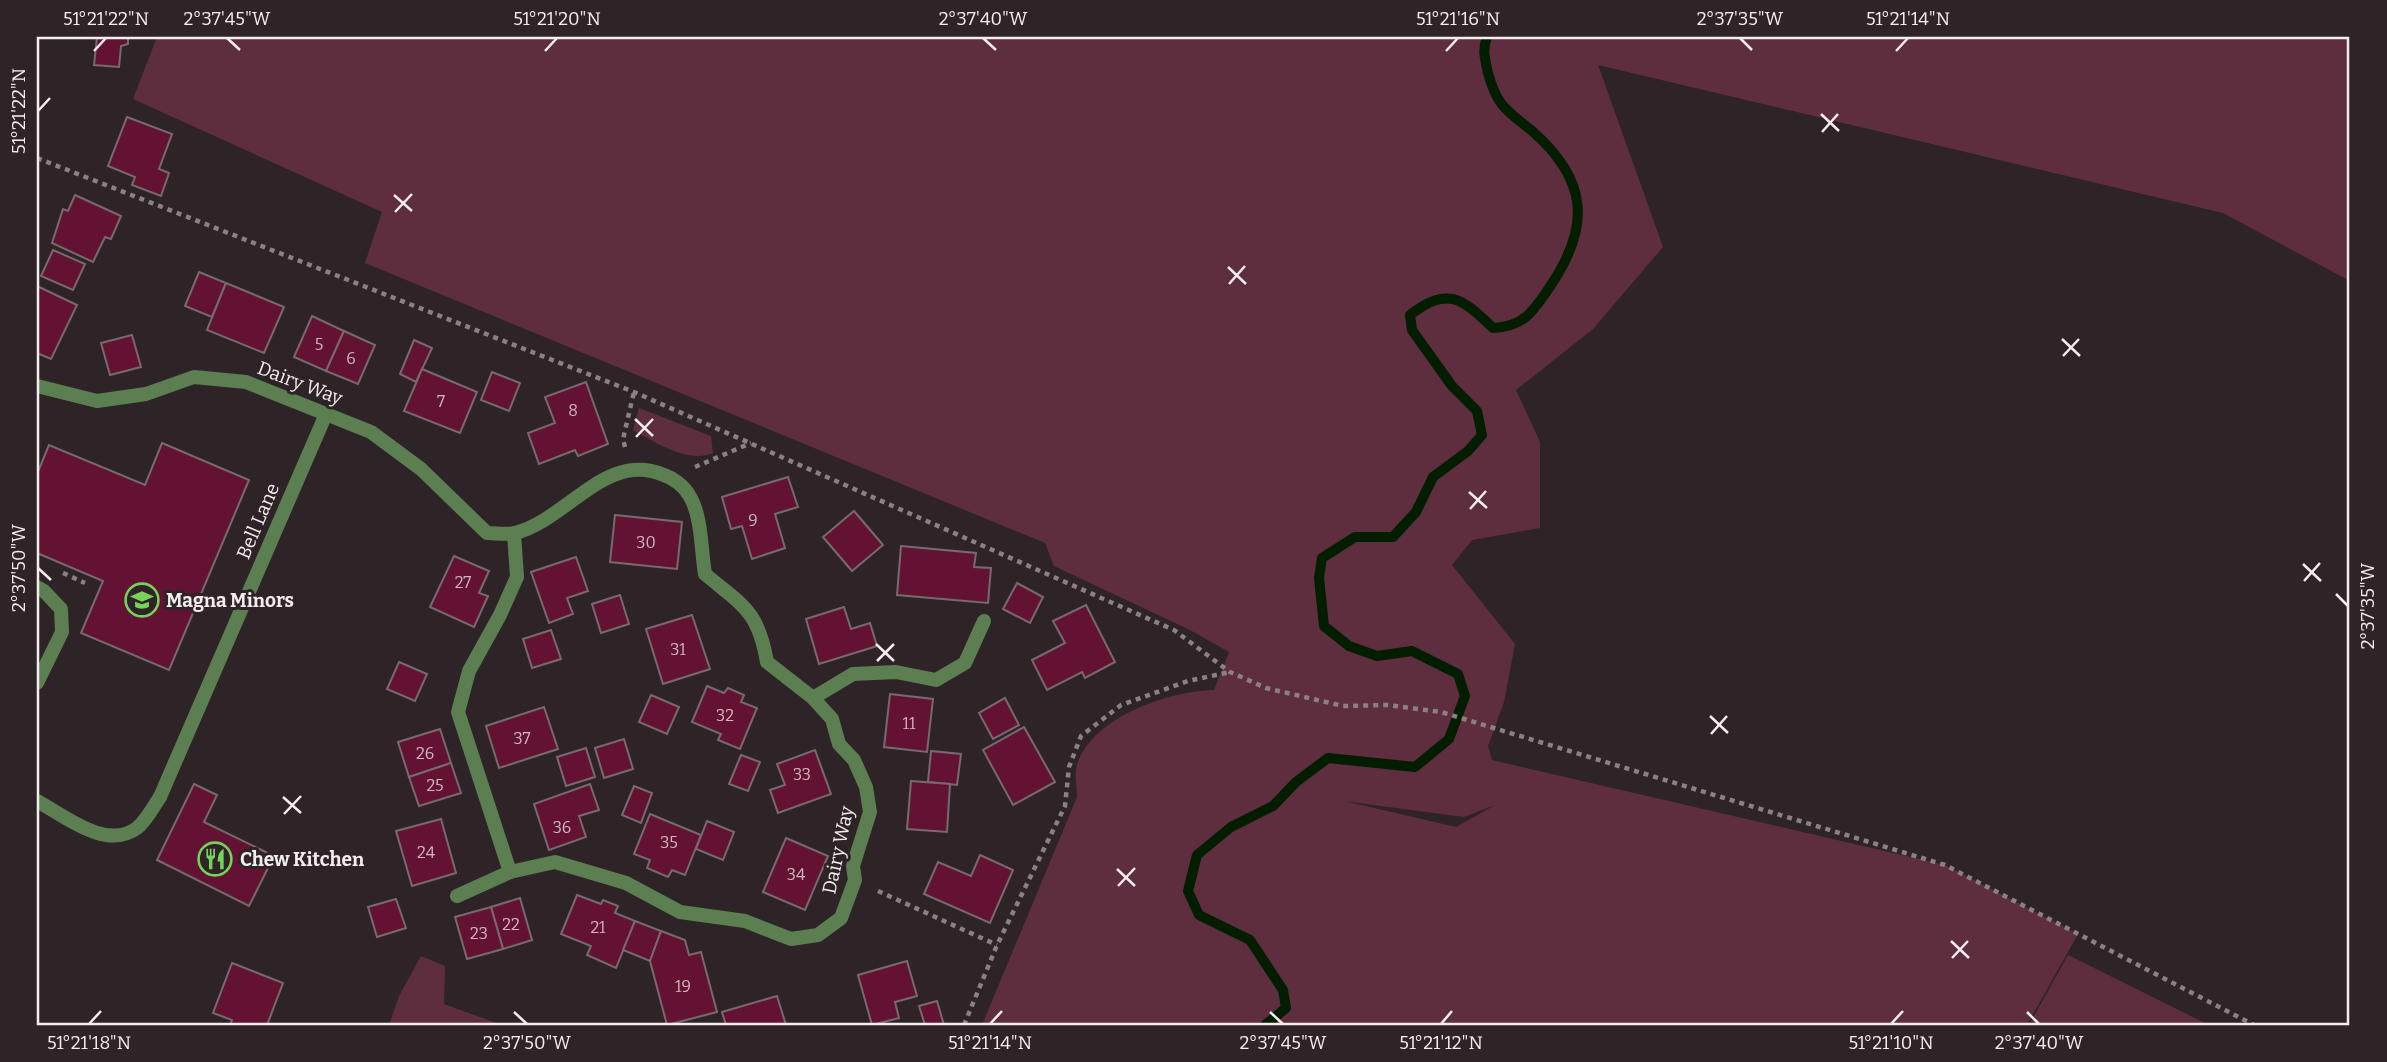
<svg xmlns="http://www.w3.org/2000/svg" width="2387" height="1062" font-family="Bitter,serif">
<style>
.green{fill:#5e2e3e;fill-rule:evenodd}
.lines{fill:none;stroke-linecap:round;stroke-linejoin:round}
.stream{stroke:#021d00;stroke-width:10}
.building{fill:#631234;stroke:#766a6d;stroke-width:2}
.path{stroke:#8a8183;stroke-width:4.5;stroke-dasharray:5 5;stroke-linecap:butt}
.lane{stroke:#5b7f51;stroke-width:14}
.street{stroke:#5b7f51;stroke-width:14}
.ticks{fill:none;stroke:#f4edee;stroke-width:2.5}
.labels{text-anchor:middle;dominant-baseline:central;stroke-width:6;stroke-linejoin:round;paint-order:stroke}
.number-label{font-size:16px;fill:#d0b6c0}
.street-label{font-size:19px;fill:#f4edee;stroke:#2e2427}
.poi-label{font-size:19px;font-weight:bold;fill:#f4edee;stroke:#2e2427;text-anchor:start}
.neatline{fill:none;stroke:#f4edee;stroke-width:2.5}
.ticks-label{font-size:18px;text-anchor:middle;fill:#f4edee}
</style>
<rect width="100%" height="100%" fill="#2e2427"/>
<g class="green">
<path d="M157 37H2350V281L2223 213 1598 65 1663 247 1593 329 1516 390 1540 442V528L1472 540 1452 565 1515 644 1504 702 1488 746 1492 760 1945 865 2078 934 2027 1025H982L1077 797C1077 788 1074 773 1077 765 1092 717 1169 691 1214 690L1229 652 1190 630 1054 566 1045 543 365 263 382 212 133 99ZM1344 801 1464 817 1495 805 1456 827Z"/>
<path d="M639 408 711 436 713 453C688 464 655 442 633 430Z"/>
<path d="M2068 955 2209 1025H2029Z"/>
<path d="M421 956 445 966 444 1004 502 1025H389L399 996Z"/>
</g>
<g class="lines">
<path class="stream" d="M1265 1025 1286 1008 1283 990 1250 940 1199 915 1188 891 1197 855 1231 827 1273 806 1296 782 1328 758 1415 767 1449 739 1465 696 1458 674 1412 651 1377 656 1349 646 1324 626 1319 578 1322 558 1355 537H1393L1416 512 1433 477 1468 451 1482 435 1477 411 1452 386 1412 330 1410 315C1448 286 1462 298 1493 328 1523 327 1533 312 1549 288 1591 227 1589 180 1531 130 1506 110 1497 106 1488 73 1485 59 1482 50 1487 37"/>
</g>
<g class="building">
<path d="M97 37H128V44L121 46 119 67 94 65Z"/>
<path d="M127 117 172 134 159 169 169 173 161 196 132 185 135 177 108 166Z"/>
<path d="M75 195 121 216 111 239 105 237 93 262 52 243 63 209 68 211Z"/>
<path d="M53 250 85 264 73 290 41 276Z"/>
<path d="M199 272 226 283 212 317 185 306Z"/>
<path d="M226 283 284 307 264 353 207 330Z"/>
<path d="M37 286 77 305 51 359 37 353Z"/>
<path d="M312 316 344 331 326 371 294 357Z"/>
<path d="M344 331 375 345 358 384 326 371Z"/>
<path d="M132 335 141 367 110 375 101 343Z"/>
<path d="M414 340 432 348 416 382 400 374Z"/>
<path d="M422 369 477 392 460 433 404 411Z"/>
<path d="M492 372 520 383 509 411 481 400Z"/>
<path d="M586 382 608 444 578 456 575 450 539 464 528 433 555 423 545 397Z"/>
<path d="M162 443 249 480 169 670 81 633 103 581 37 553V474L49 445 145 485Z"/>
<path d="M788 477 798 507 775 514 785 548 752 559 742 526 731 529 722 497Z"/>
<path d="M854 511 883 545 852 571 823 537Z"/>
<path d="M615 515 682 522 677 569 610 562Z"/>
<path d="M901 546 976 553 974 567 991 568 988 603 897 595Z"/>
<path d="M454 556 489 571 479 593 488 596 474 627 430 607Z"/>
<path d="M576 557 588 591 567 598 573 614 549 623 531 572Z"/>
<path d="M1017 583 1043 597 1030 623 1003 609Z"/>
<path d="M620 595 629 624 601 633 592 604Z"/>
<path d="M1086 605 1115 662 1085 678 1082 672 1047 690 1032 660 1065 643 1053 621Z"/>
<path d="M844 607 851 629 870 623 877 646 819 664 806 619Z"/>
<path d="M692 615 710 669 663 684 646 629Z"/>
<path d="M551 630 561 659 532 668 523 639Z"/>
<path d="M399 662 427 674 415 701 387 689Z"/>
<path d="M707 686 724 693 728 688 744 695 741 702 757 708 740 749 718 740 721 734 692 722Z"/>
<path d="M890 694 933 699 927 752 884 747Z"/>
<path d="M651 695 679 707 667 734 639 722Z"/>
<path d="M1005 698 1019 725 993 739 979 713Z"/>
<path d="M544 707 558 749 499 768 486 726Z"/>
<path d="M1024 727 1055 782 1013 805 983 750Z"/>
<path d="M440 729 451 763 409 777 398 742Z"/>
<path d="M624 739 633 769 604 778 595 748Z"/>
<path d="M586 748 595 777 566 786 557 757Z"/>
<path d="M815 750 831 794 778 813 770 790 785 785 777 764Z"/>
<path d="M931 751 961 754 957 785 928 782Z"/>
<path d="M741 755 760 762 748 791 729 784Z"/>
<path d="M451 763 461 793 419 806 409 777Z"/>
<path d="M911 781 950 784 947 832 907 829Z"/>
<path d="M194 784 217 795 204 822 274 856 249 906 157 860Z"/>
<path d="M590 784 599 810 579 816 586 837 549 850 534 804Z"/>
<path d="M634 786 652 793 641 823 622 815Z"/>
<path d="M650 814 701 835 685 875 672 870 668 877 647 868 650 860 634 854Z"/>
<path d="M441 819 456 873 412 886 396 831Z"/>
<path d="M707 821 734 832 723 860 696 849Z"/>
<path d="M786 838 828 856 805 910 763 892Z"/>
<path d="M980 855 1013 870 990 923 924 894 938 862 971 876Z"/>
<path d="M577 895 601 904 603 900 618 906 615 913 635 921 616 968 587 955 591 946 561 934Z"/>
<path d="M520 898 532 940 503 949 491 907Z"/>
<path d="M396 899 406 928 377 937 368 907Z"/>
<path d="M491 907 503 949 467 959 455 917Z"/>
<path d="M635 921 661 931 650 961 623 950Z"/>
<path d="M661 931 685 940 689 955 701 952 717 1012 667 1025 650 961Z"/>
<path d="M907 961 917 996 895 1002 899 1018 872 1025 858 975Z"/>
<path d="M232 963 283 983 267 1025H230L232 1020 213 1013Z"/>
<path d="M777 996 786 1025H726L722 1012Z"/>
<path d="M937 1001 944 1025H925L919 1006Z"/>
</g>
<g class="lines">
<g class="path">
<path d="M37 158 634 392 1174 630 1230 672 1266 688 1343 706 1388 705 1441 712 1945 865 2254 1025"/>
<path d="M625 447 623 439 634 392"/>
<path d="M695 467 751 443"/>
<path d="M63 573 85 583"/>
<path d="M878 891 997 945"/>
<path d="M964 1025 997 945 1065 806 1069 767 1081 736 1121 705 1188 681 1230 672"/>
</g>
<g class="lane">
<path d="M37 587 44 591 61 609 62 632 37 683"/>
<path d="M813 698 853 674 896 672 936 680 965 663 984 621"/>
<path d="M37 801C65 816 106 851 137 828 146 821 153 807 160 797"/>
</g>
<g class="street">
<path d="M37 386 97 401 146 394 194 377 246 382 371 432 421 469 487 533C496 533 507 535 515 533 567 520 606 450 664 475 673 478 684 486 689 495 702 515 701 551 705 574 743 606 758 610 767 662L813 698 832 719 839 744 854 760 866 787 870 812 853 866 855 880 841 918 818 935 791 939 745 921 680 912 626 883 555 862 510 872"/>
<path d="M160 797 326 414"/>
<path d="M457 896 510 872 458 712 469 671 500 615 517 577 514 533"/>
</g>
</g>
<path class="ticks" d="M227 38 240 50M983 38 996 50M1740 38 1752 50M94 51 106 38M545 51 557 38M1446 51 1458 38M1896 51 1908 38M38 111 50 98M1821 114 1839 131M1822 132 1838 114M394 195 412 211M395 212 412 194M1228 267 1246 284M1229 284 1245 266M2062 339 2080 356M2063 356 2079 339M635 419 653 436M636 437 653 419M1469 492 1487 508M1470 509 1486 491M2303 564 2321 581M38 568 51 580M2304 581 2320 563M2336 594 2348 606M876 644 894 661M877 661 894 644M1710 716 1728 733M1711 734 1727 716M283 797 301 813M284 814 301 796M1117 869 1135 886M1118 886 1135 868M1951 941 1969 958M1952 958 1968 941M514 1012 527 1024M1270 1012 1283 1024M2027 1012 2039 1024M89 1024 101 1011M990 1024 1002 1011M1441 1024 1452 1011M1891 1024 1903 1011"/>
<defs>
<symbol id="school-ring" viewBox="-11 -11 22 22"><circle r="9.5" fill="#2e2427" stroke="#76d25a" stroke-width="1.5"/><path d="M0-5L7-2L0 1L-7-2ZM-4 1L0 2.5L4 1V4Q0 6-4 4Z" fill="#76d25a"/></symbol>
<symbol id="restaurant-ring" viewBox="-11 -11 22 22"><circle r="9.5" fill="#2e2427" stroke="#76d25a" stroke-width="1.5"/><path d="M-5-6h1v4h1v-4h1v4h1v-4h1v5L-1.5 .5V6h-2V.5L-5-1ZM5-6V6H3V1.5H1.5Q1.5-4 5-6Z" fill="#76d25a"/></symbol>
</defs>
<g fill-rule="evenodd">
<use href="#school-ring" x="123" y="581" width="38" height="38"/>
<use href="#restaurant-ring" x="196" y="840" width="38" height="38"/>
</g>
<g class="labels">
<g class="number-label">
<text x="319" y="344">5</text>
<text x="351" y="358">6</text>
<text x="441" y="401">7</text>
<text x="573" y="410">8</text>
<text x="753" y="520">9</text>
<text x="646" y="542">30</text>
<text x="463" y="582">27</text>
<text x="678" y="649">31</text>
<text x="725" y="715">32</text>
<text x="909" y="723">11</text>
<text x="522" y="738">37</text>
<text x="425" y="753">26</text>
<text x="802" y="774">33</text>
<text x="435" y="785">25</text>
<text x="562" y="827">36</text>
<text x="669" y="842">35</text>
<text x="426" y="852">24</text>
<text x="796" y="874">34</text>
<text x="511" y="924">22</text>
<text x="598" y="927">21</text>
<text x="479" y="933">23</text>
<text x="683" y="986">19</text>
</g>
<g class="street-label">
<text transform="translate(300 383) rotate(21)">Dairy Way</text>
<text transform="translate(258 521) rotate(-67)">Bell Lane</text>
<text transform="translate(838 850) rotate(-78)">Dairy Way</text>
</g>
<g class="poi-label">
<text x="166" y="600">Magna Minors</text>
<text x="240" y="859">Chew Kitchen</text>
</g>
</g>
<rect width="2387" height="1062" fill="none" stroke="#2e2427" stroke-width="77"/>
<rect x="38" y="38" width="2310" height="986" class="neatline"/>
<g class="ticks-label">
<text x="106" y="25">51°21'22"N</text>
<text x="227" y="25">2°37'45"W</text>
<text x="557" y="25">51°21'20"N</text>
<text x="983" y="25">2°37'40"W</text>
<text x="1458" y="25">51°21'16"N</text>
<text x="1740" y="25">2°37'35"W</text>
<text x="1908" y="25">51°21'14"N</text>
<text transform="translate(19 111) rotate(-90)" y="6">51°21'22"N</text>
<text transform="translate(19 568) rotate(-90)" y="6">2°37'50"W</text>
<text transform="translate(2368 606) rotate(-90)" y="6">2°37'35"W</text>
<text x="89" y="1049">51°21'18"N</text>
<text x="527" y="1049">2°37'50"W</text>
<text x="990" y="1049">51°21'14"N</text>
<text x="1283" y="1049">2°37'45"W</text>
<text x="1441" y="1049">51°21'12"N</text>
<text x="1891" y="1049">51°21'10"N</text>
<text x="2039" y="1049">2°37'40"W</text>
</g>
</svg>
